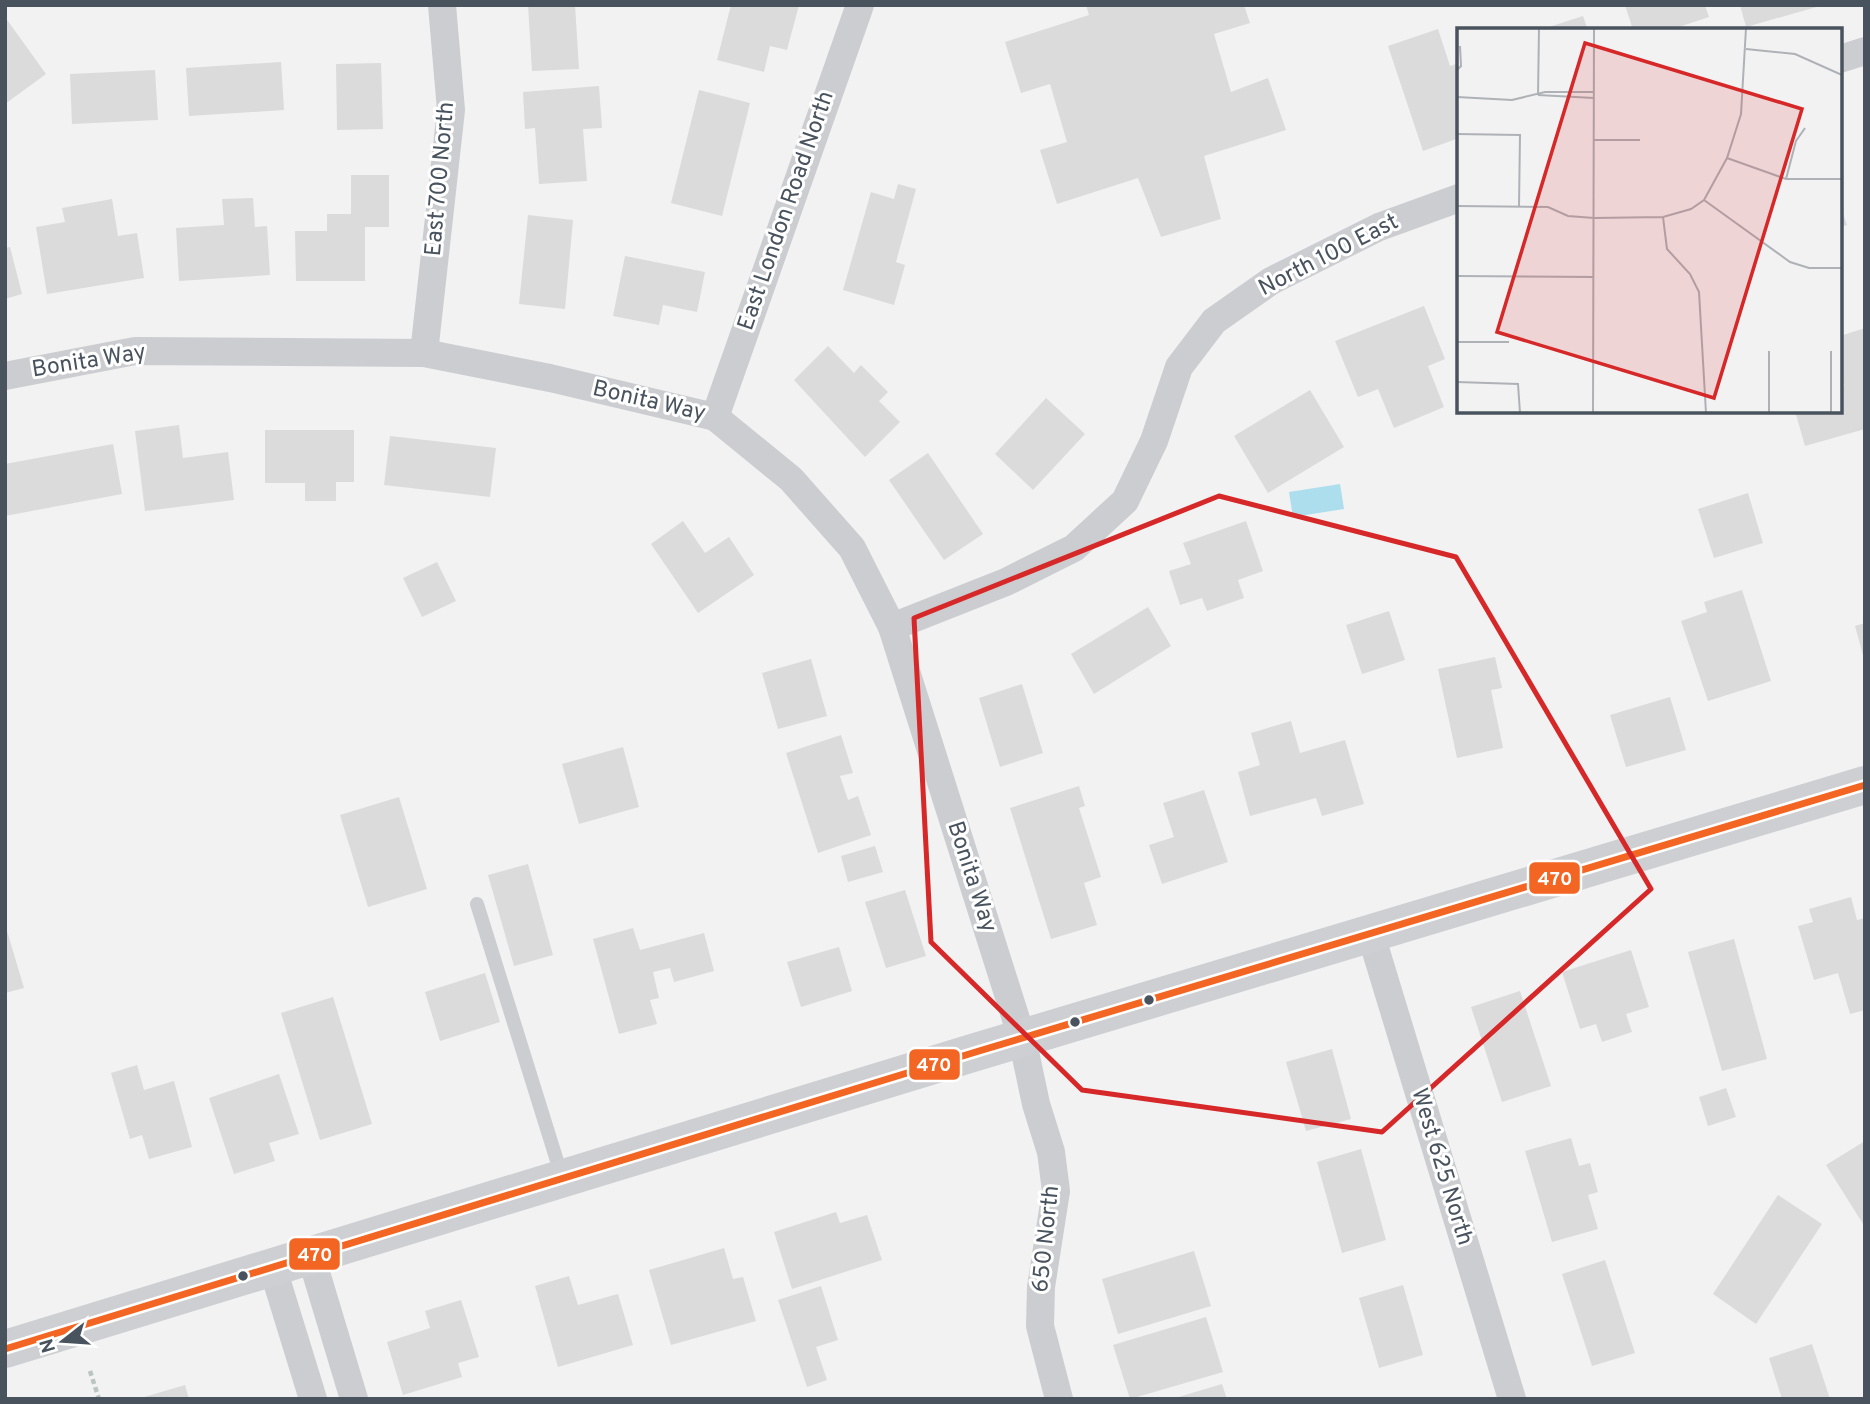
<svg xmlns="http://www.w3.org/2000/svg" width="1870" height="1404" font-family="Overpass,sans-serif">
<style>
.water{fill:#addeed}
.building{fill:#dbdbdc}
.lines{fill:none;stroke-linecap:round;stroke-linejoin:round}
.path{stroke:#bac5c2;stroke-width:4.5;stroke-dasharray:5 3.5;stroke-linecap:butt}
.service{stroke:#cbcdd0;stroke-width:14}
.minor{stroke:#cbcdd0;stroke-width:28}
.secondary{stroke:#cdcfd2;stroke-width:38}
.bus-1-casing{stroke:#fff;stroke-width:12}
.bus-1{stroke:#f26522;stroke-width:7}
.marked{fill:none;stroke:#d62828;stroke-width:5;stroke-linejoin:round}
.bus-dot{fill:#49535e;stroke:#fff;stroke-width:2.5}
.labels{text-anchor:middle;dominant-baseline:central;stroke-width:6;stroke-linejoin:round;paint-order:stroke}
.street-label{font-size:23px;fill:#49535e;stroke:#fff}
.inset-road{fill:none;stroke:#aeb2b7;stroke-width:2}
.view{fill:#d62828;fill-opacity:0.15;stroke:#d62828;stroke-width:3.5}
.inset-edge{fill:none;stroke:#49535e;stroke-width:3.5}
.line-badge{stroke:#fff;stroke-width:2.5}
.badge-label{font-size:19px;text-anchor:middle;font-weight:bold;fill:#fff}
</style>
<rect width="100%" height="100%" fill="#f2f2f2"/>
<path class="water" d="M1340 484 1344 509 1293 517 1289 492Z"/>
<g class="building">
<path d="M528 5H575L579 69 532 71Z"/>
<path d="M731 5H799L787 50 770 46 764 72 717 60Z"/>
<path d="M1086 5H1244L1250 23 1214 34 1231 92 1268 78 1286 130 1204 156 1221 219 1161 237 1138 178 1057 204 1040 150 1067 142 1050 84 1021 93 1005 42 1089 15Z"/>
<path d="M1625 5H1705L1709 17 1670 30H1633Z"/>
<path d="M1740 5H1820V6L1746 27Z"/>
<path d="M1583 16 1588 30H1543V29Z"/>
<path d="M5 17 46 74 5 104Z"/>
<path d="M1438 29 1450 66 1459 63V138L1423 151 1388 46Z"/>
<path d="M281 62 284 110 189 116 186 68Z"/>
<path d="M381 63 383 129 337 130 336 64Z"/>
<path d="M155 70 158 120 72 124 70 74Z"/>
<path d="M599 86 602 128 583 129 587 181 539 184 535 128 525 129 523 92Z"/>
<path d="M699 90 750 103 722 216 671 203Z"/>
<path d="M351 175H389V227H365V281H296L295 231H327V214H351Z"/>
<path d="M898 184 916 189 896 262 905 265 894 305 843 290 871 192 894 199Z"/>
<path d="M253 198 255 227 267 226 270 275 179 281 176 228 224 225 222 199Z"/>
<path d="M112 199 118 236 137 233 144 278 47 294 36 227 65 222 62 208Z"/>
<path d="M1840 205 1847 225 1840 227Z"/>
<path d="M528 215 573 220 565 309 519 304Z"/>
<path d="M10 247 22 294 5 299V248Z"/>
<path d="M625 256 705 272 697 312 663 305 659 325 613 316Z"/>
<path d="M1424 306 1445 359 1428 366 1444 407 1394 428 1378 389 1358 397 1335 341Z"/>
<path d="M1865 328V429L1805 446 1795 411H1840V387L1844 386 1840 371V336Z"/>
<path d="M828 346 854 373 861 365 888 392 879 401 900 422 865 457 794 380Z"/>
<path d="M1310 390 1344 447 1268 493 1234 436Z"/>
<path d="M1046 398 1085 434 1033 490 995 454Z"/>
<path d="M179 425 183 458 228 452 234 500 145 511 135 431Z"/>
<path d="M265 430H354V482H336V501H305V483H265Z"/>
<path d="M390 436 496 448 490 497 384 485Z"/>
<path d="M113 444 122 494 5 516V464Z"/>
<path d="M928 453 983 534 944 560 889 480Z"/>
<path d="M1748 493 1763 543 1714 558 1698 509Z"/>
<path d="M683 521 705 553 729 537 754 575 698 613 651 544Z"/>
<path d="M1246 521 1263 571 1238 580 1244 598 1207 611 1202 598 1180 605 1169 571 1191 564 1183 543Z"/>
<path d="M437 562 456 601 422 617 403 578Z"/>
<path d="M1742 590 1771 681 1708 701 1681 621 1707 612 1704 602Z"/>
<path d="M1148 607 1171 646 1094 694 1071 654Z"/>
<path d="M1389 611 1405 660 1362 674 1346 625Z"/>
<path d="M1865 623V659H1864L1855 626Z"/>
<path d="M1495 657 1502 688 1491 690 1503 748 1457 758 1438 669Z"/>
<path d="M811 659 827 716 778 729 762 673Z"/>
<path d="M1022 684 1043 753 1000 767 979 698Z"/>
<path d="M1670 697 1686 750 1626 767 1610 715Z"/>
<path d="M1291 721 1300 753 1345 740 1364 804 1322 816 1316 798 1250 816 1238 772 1260 765 1251 733Z"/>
<path d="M841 735 853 773 840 776 848 800 858 796 871 835 818 853 786 753Z"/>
<path d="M623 747 639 807 579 824 562 764Z"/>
<path d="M1079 786 1085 806 1079 808 1101 877 1084 883 1097 925 1051 939 1010 808Z"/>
<path d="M1204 790 1228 862 1162 884 1149 845 1174 837 1163 803Z"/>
<path d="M399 797 427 889 368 907 340 815Z"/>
<path d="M875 846 883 872 848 882 841 856Z"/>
<path d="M528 864 553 955 514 966 488 875Z"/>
<path d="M905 890 926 956 886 968 865 902Z"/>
<path d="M1851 897 1857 920 1865 918V1010L1850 1014 1838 973 1814 980 1798 926 1813 922 1809 909Z"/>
<path d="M5 924 24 988 5 993Z"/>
<path d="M633 928 640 950 704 933 714 971 674 982 670 968 653 972 659 998 650 1000 657 1024 619 1034 593 939Z"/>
<path d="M1734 939 1767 1059 1722 1071 1688 952Z"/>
<path d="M839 947 852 991 801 1007 787 962Z"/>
<path d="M1631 950 1649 1007 1626 1014 1632 1032 1602 1042 1596 1024 1580 1029 1562 972Z"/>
<path d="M485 973 500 1022 440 1041 425 992Z"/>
<path d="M1520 991 1551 1086 1502 1102 1471 1007Z"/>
<path d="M333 997 372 1124 320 1140 281 1013Z"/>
<path d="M1332 1049 1351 1119 1306 1131 1286 1062Z"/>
<path d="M137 1065 144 1090 174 1081 192 1147 149 1159 142 1135 130 1139 111 1073Z"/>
<path d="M279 1074 299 1134 269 1143 275 1161 234 1174 209 1098Z"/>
<path d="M1726 1088 1736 1117 1708 1126 1699 1097Z"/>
<path d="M1571 1138 1579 1166 1590 1163 1598 1192 1588 1195 1598 1229 1552 1242 1525 1151Z"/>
<path d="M1865 1141V1227L1826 1165Z"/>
<path d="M1361 1149 1386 1240 1342 1253 1317 1162Z"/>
<path d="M1778 1195 1822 1224 1756 1324 1713 1294Z"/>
<path d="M836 1212 840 1223 867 1215 882 1260 792 1289 774 1232Z"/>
<path d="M724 1248 733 1279 743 1277 756 1321 671 1345 649 1270Z"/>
<path d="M1194 1251 1211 1306 1118 1334 1102 1279Z"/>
<path d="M1605 1260 1635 1353 1592 1366 1562 1274Z"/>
<path d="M569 1276 578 1305 618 1294 633 1345 558 1367 535 1286Z"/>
<path d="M1403 1285 1423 1355 1379 1368 1359 1298Z"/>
<path d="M821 1286 838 1340 816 1347 827 1380 807 1387 778 1300Z"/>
<path d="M461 1300 479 1357 458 1363 462 1377 403 1395 387 1342 430 1328 425 1311Z"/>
<path d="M1206 1317 1223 1372 1130 1399 1113 1345Z"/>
<path d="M1812 1344 1830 1399H1782L1769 1358Z"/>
<path d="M1222 1384 1227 1399H1175V1398Z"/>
<path d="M185 1385 189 1399H141V1398Z"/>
</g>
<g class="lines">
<path class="path" d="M90 1371 99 1399"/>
<path class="service" d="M477 904 562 1177"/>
<g class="minor">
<path d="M1840 59 1865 51"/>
<path d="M424 353 451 110 442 5"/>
<path d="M5 376 135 351 424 353 550 378 715 417 791 479 852 548 892 627 1022 1038 1036 1104 1051 1152 1056 1191 1041 1287 1040 1326 1059 1399"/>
<path d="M715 417 860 5"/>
<path d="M892 627 1006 582 1074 548 1125 501 1154 441 1179 367 1214 321 1271 281 1379 227 1459 198"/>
<path d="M1371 935 1512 1399"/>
<path d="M311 1256 354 1399"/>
<path d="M273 1269 313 1399"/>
</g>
<path class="secondary" d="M5 1349 979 1051 1865 785"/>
<defs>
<path id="bus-1" d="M5 1349 979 1051 1865 785"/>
</defs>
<use href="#bus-1" class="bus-1-casing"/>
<use href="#bus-1" class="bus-1"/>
</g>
<path class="marked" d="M1219 496 1456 557 1651 889 1382 1132 1082 1090 931 942 914 618Z"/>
<g class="bus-dot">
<circle cx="1149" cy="1000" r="6"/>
<circle cx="1075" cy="1022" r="6"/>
<circle cx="243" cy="1276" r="6"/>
</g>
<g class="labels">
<g class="street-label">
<text transform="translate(441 179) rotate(-85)">East 700 North</text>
<text transform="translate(787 211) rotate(-71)">East London Road North</text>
<text transform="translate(1329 256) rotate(-27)">North 100 East</text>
<text transform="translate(89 362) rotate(-9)">Bonita Way</text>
<text transform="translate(649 402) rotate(13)">Bonita Way</text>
<text transform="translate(971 877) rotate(72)">Bonita Way</text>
<text transform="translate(1441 1167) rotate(73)">West 625 North</text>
<text transform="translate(1047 1239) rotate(-84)">650 North</text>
</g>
</g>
<g transform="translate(1457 28)">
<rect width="385" height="385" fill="#f2f2f2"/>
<path class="inset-road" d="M289 21 338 26 385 47M0 42 4 38 3 18M81 67 82 0M81 67 137 70M0 69 55 72 88 64H136M0 106 63 107 62 178M137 112H183M270 130 329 151H385M329 151 339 113 348 100M247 172 333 234 352 240H385M0 178 91 179 111 188 137 190 206 189 234 181 247 172 270 130 284 86 289 0M206 189 210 221 233 246 242 264 249 385M0 248 136 249M0 314H52M374 323V385M0 354 61 356 63 385M136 385 137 0M312 385V323"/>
<path class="view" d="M128 15 345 81 257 370 40 304Z"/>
<rect width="385" height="385" class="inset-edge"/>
</g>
<g class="line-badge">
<rect x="1528" y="861" width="53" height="34" rx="7" fill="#f26522"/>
<rect x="908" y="1048" width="53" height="33" rx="7" fill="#f26522"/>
<rect x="288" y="1237" width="53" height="34" rx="7" fill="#f26522"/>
</g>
<g class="badge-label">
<text x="1555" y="885">470</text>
<text x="934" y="1071">470</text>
<text x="315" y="1261">470</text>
</g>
<rect width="1870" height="1404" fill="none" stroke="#49535e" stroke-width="14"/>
<g transform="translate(63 1341) rotate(253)" stroke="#ffffff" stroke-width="5" paint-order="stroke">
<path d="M0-5L12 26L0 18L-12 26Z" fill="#49535e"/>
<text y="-10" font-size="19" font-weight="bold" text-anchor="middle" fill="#49535e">N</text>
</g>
</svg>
